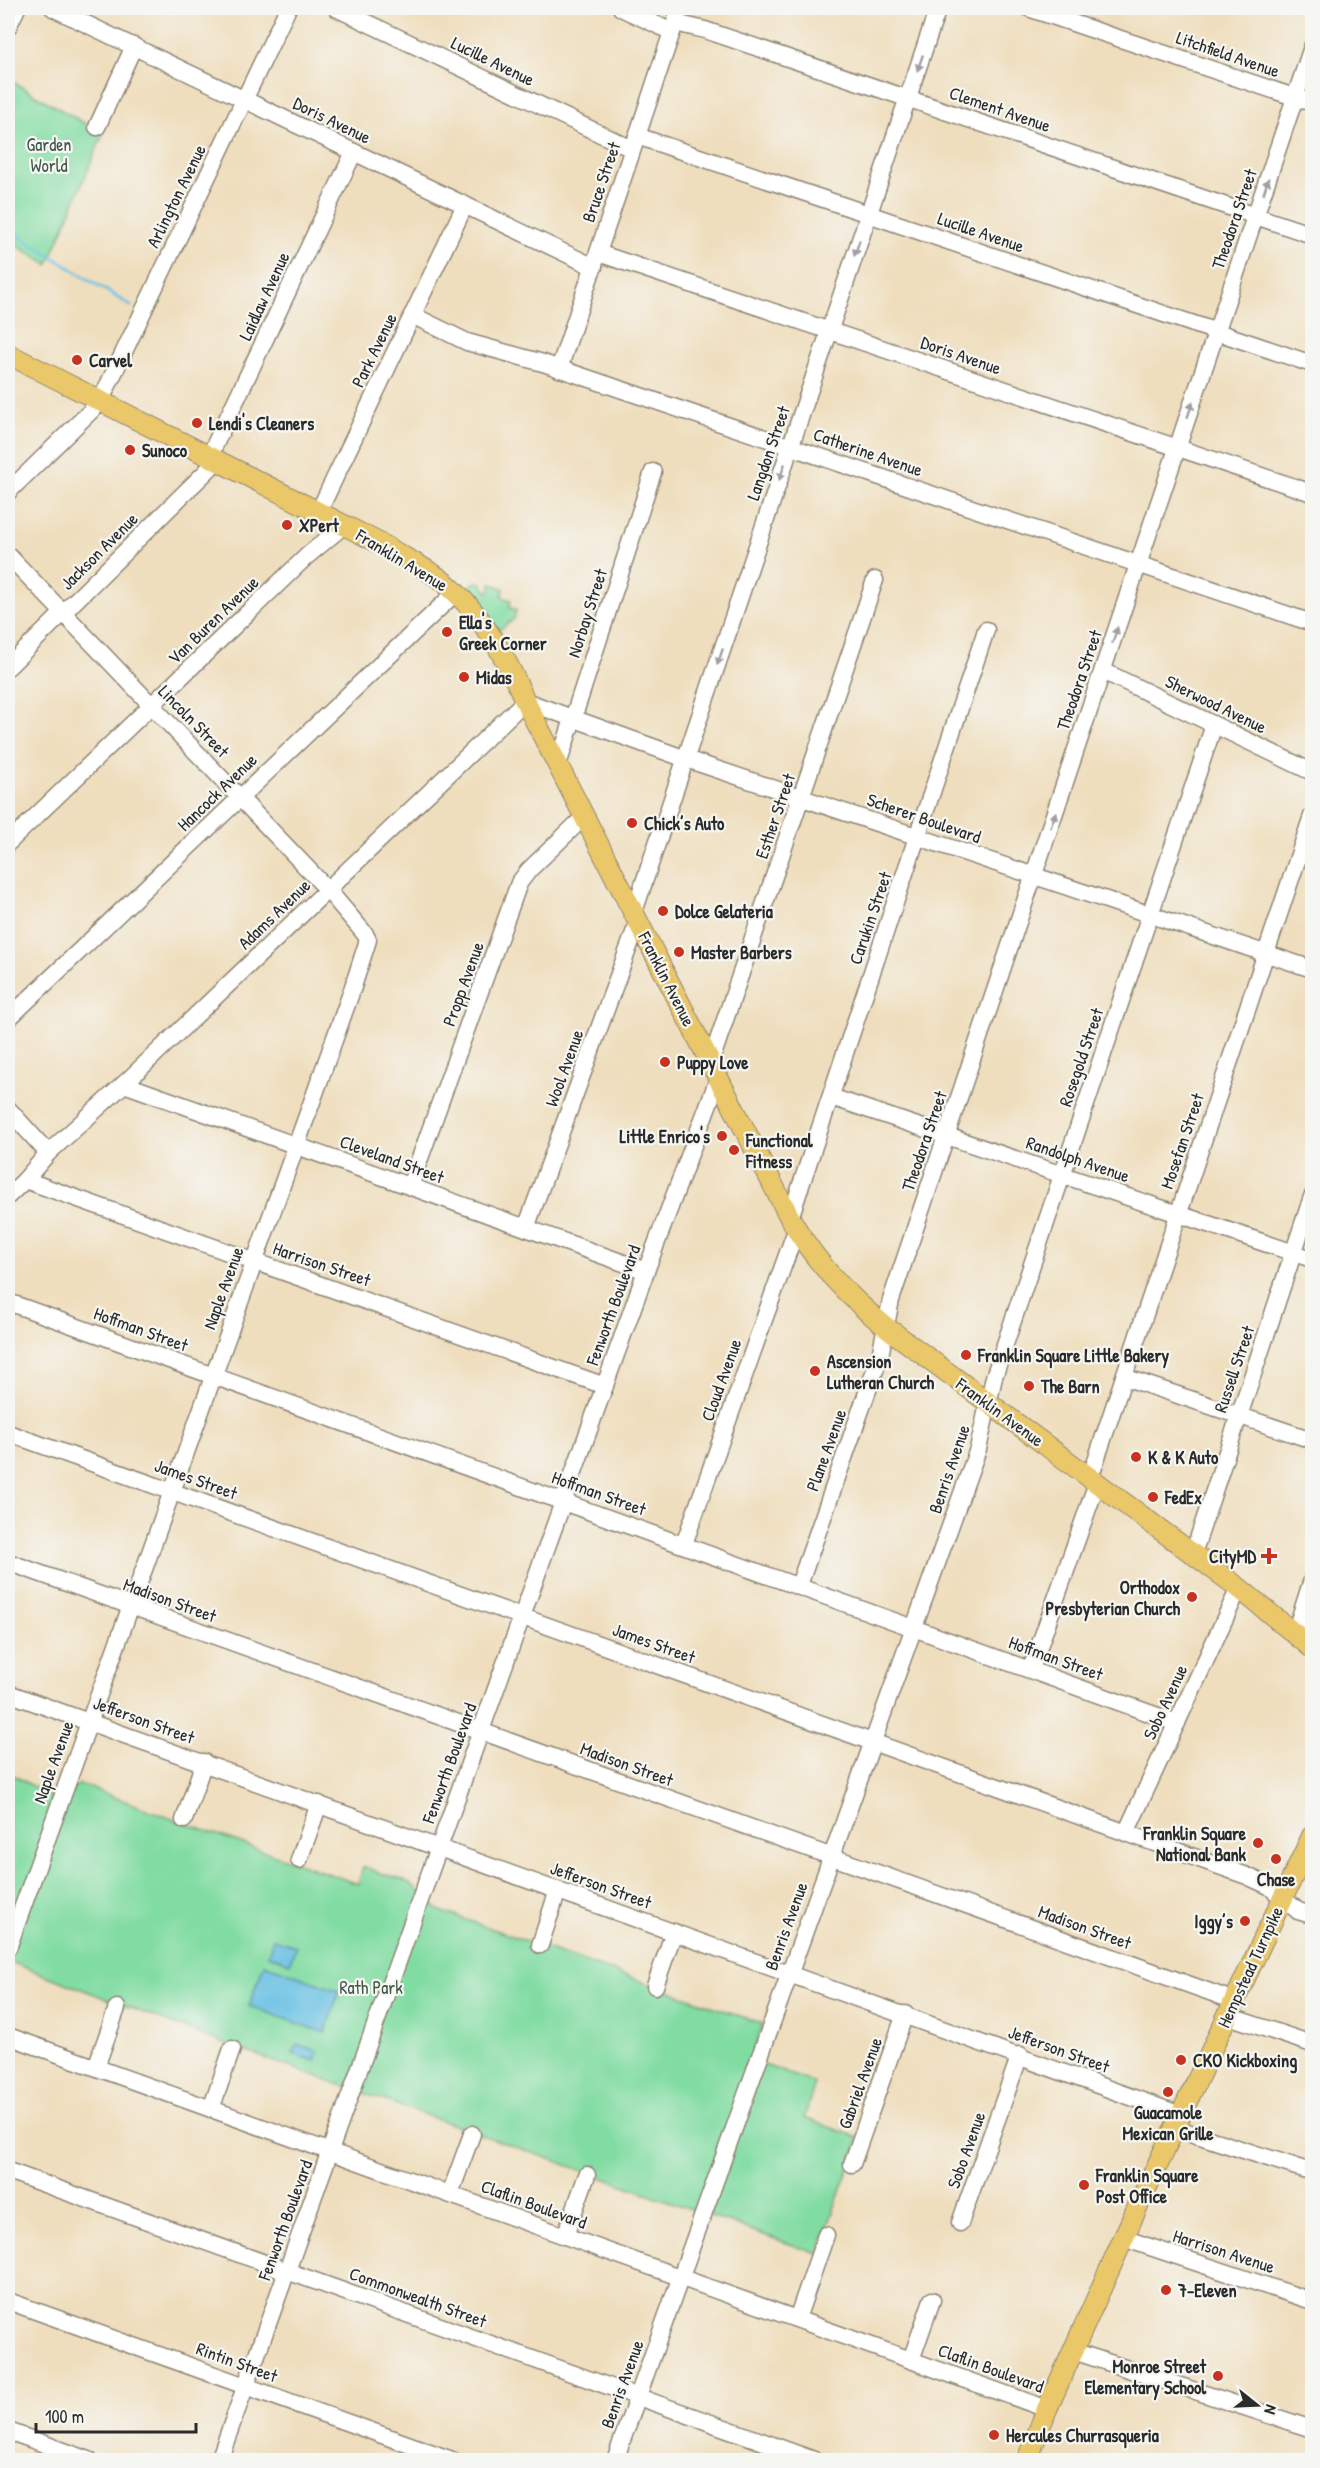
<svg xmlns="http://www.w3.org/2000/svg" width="1320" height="2468" font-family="'Patrick Hand',sans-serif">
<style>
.green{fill:#81dca2;stroke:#568466;stroke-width:1.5}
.water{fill:#66c0e3;stroke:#487687;stroke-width:1.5}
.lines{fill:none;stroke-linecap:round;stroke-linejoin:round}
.stream{stroke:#66c0e3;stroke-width:3}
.minor-casing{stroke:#8d8474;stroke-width:19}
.major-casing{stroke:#8d8474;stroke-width:22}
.minor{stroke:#fff;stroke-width:16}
.major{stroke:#eac769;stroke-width:20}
.oneway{fill:#a0a0a0}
.poi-dot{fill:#c8321e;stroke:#f6f6f2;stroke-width:2}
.labels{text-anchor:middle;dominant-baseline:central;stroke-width:4.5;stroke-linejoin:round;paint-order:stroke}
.street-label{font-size:18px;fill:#2b2b2b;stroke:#f6f6f2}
.park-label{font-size:18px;fill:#405749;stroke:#f6f6f2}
.poi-label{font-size:18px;font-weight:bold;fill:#2b2b2b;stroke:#f6f6f2;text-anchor:start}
</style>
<rect width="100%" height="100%" fill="#f6f6f2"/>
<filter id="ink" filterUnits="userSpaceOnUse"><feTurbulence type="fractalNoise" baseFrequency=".0167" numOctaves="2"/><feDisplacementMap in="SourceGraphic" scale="12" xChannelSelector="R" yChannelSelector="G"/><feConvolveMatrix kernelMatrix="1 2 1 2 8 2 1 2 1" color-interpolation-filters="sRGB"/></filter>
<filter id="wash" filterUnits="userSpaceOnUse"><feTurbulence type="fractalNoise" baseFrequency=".008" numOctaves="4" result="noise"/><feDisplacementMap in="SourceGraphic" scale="24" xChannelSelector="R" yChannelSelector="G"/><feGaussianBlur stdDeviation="1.35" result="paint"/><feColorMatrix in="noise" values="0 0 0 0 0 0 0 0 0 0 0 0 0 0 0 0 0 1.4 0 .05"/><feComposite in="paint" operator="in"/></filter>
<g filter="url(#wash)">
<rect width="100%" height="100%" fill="#efdebd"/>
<g class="green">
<path d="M8 79 103 134 48 265 8 240Z"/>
<path d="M475 582 482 583 487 592 491 590V583L504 589 502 597 511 600 509 607 516 610 514 619 491 636 459 598Z"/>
<path d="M8 1772 53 1798 80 1784 175 1820 358 1884 363 1867 410 1883 438 1910 763 2024 750 2060 815 2083 804 2118 859 2138 818 2254 225 2044 8 1961Z"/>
</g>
<g class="water">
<path d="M273 1939 296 1946 290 1963 268 1955Z"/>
<path d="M264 1964 339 1991 325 2033 249 2006Z"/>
<path d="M297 2044 318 2051 315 2061 293 2054Z"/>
</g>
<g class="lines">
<path class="stream" d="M8 229 131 306"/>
</g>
</g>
<g filter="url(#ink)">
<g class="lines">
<defs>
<g id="minor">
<path d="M53 8 594 267"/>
<path d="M336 8 632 149"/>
<path d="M621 8 672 32"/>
<path d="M1028 8 1312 103"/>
<path d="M675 23 705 30 1312 235"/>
<path d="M8 27 17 8"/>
<path d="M97 127 134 46"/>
<path d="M637 136 1312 364"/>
<path d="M598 253 1312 493"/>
<path d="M412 315 467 342 543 363 1312 623"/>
<path d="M559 369 680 8"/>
<path d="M209 457 354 152"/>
<path d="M8 492 100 402 288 8"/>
<path d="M318 513 465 205"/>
<path d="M8 555 327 889 365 934 368 940 351 993 8 1948"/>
<path d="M8 667 217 461"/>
<path d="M1103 671 1312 772"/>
<path d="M558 765 653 472"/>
<path d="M8 843 307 556 343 526"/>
<path d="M634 912 938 8"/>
<path d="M8 1019 455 593"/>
<path d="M710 1064 875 580"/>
<path d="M124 1084 646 1271"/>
<path d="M831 1097 1312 1259"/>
<path d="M8 1109 48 1153"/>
<path d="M25 1180 605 1386"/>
<path d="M410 1186 519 883 529 870 585 816"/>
<path d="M8 1196 25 1180 48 1153 124 1084 525 701 686 759 1312 969"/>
<path d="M790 1218 986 630"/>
<path d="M526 1228 638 922"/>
<path d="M8 1302 1177 1723"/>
<path d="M1124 1377 1312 1440"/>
<path d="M8 1433 1247 1876 1269 1886 1298 1911 1312 1915"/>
<path d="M1090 1478 1312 816"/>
<path d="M684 1544 796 1230"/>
<path d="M1193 1554 1312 1197"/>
<path d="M8 1562 1235 2001"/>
<path d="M799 1585 880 1356 891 1300 1312 47"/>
<path d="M1295 1633 1312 1580"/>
<path d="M1031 1669 1097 1483"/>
<path d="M8 1693 1181 2115"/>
<path d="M184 1820 204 1762"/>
<path d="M1126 1833 1239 1588"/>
<path d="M299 1860 319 1804"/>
<path d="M540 1945 558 1890"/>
<path d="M655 1986 674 1932"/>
<path d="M1228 2016 1312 2044"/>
<path d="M8 2036 1047 2409"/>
<path d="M96 2067 117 2008"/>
<path d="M211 2109 232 2049"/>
<path d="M1175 2128 1312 2172"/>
<path d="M852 2164 905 2014"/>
<path d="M8 2171 814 2460"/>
<path d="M450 2194 472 2134"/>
<path d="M960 2223 1020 2055"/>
<path d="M565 2236 587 2175"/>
<path d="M1123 2238 1312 2301"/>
<path d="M8 2301 452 2460"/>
<path d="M797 2319 826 2235"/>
<path d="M1073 2351 1312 2429"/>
<path d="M911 2360 932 2300"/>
<path d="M8 2431 89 2460"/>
<path d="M219 2460 646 1271 718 1079"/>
<path d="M615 2460 978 1449 994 1377 1214 725"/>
</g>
<g id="major">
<path d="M8 354 385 546C404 558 427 568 444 582 481 612 507 659 525 701L790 1218C814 1261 847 1296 886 1327L1239 1588 1312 1648"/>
<path d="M1027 2460 1047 2409 1137 2208 1312 1836"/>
</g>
</defs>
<use href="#minor" class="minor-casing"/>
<use href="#major" class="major-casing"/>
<use href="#minor" class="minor"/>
<use href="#major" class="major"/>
</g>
<defs><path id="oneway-solid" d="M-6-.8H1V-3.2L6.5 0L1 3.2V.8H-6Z" transform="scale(1.5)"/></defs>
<g class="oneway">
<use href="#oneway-solid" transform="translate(920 63) rotate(109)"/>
<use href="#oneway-solid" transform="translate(1266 186) rotate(-72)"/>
<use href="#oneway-solid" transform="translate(857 248) rotate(109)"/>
<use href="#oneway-solid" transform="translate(1190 410) rotate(-71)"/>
<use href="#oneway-solid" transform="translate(782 472) rotate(109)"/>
<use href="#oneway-solid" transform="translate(1115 635) rotate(-72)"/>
<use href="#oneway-solid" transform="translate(720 657) rotate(109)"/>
<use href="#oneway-solid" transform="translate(1053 820) rotate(-71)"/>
</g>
</g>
<g class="poi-dot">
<circle cx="77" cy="360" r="6"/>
<circle cx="197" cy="423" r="6"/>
<circle cx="130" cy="450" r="6"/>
<circle cx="287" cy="525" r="6"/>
<circle cx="447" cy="632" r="6"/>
<circle cx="464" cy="677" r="6"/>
<circle cx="632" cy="823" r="6"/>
<circle cx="663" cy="911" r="6"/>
<circle cx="679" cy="952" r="6"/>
<circle cx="665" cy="1062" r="6"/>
<circle cx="722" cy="1136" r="6"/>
<circle cx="734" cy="1150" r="6"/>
<circle cx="966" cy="1355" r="6"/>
<circle cx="815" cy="1371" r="6"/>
<circle cx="1029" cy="1386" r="6"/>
<circle cx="1136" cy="1457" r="6"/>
<circle cx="1153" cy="1497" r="6"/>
<path d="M1266 1547h6v6h6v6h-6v6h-6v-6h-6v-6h6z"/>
<circle cx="1192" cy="1597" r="6"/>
<circle cx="1258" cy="1843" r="6"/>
<circle cx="1276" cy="1859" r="6"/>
<circle cx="1245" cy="1921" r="6"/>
<circle cx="1181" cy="2060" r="6"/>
<circle cx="1168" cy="2092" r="6"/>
<circle cx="1084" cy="2185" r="6"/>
<circle cx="1166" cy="2290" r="6"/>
<circle cx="1218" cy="2376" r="6"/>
<circle cx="994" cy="2435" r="6"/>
</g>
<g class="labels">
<g class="street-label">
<text transform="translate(1228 54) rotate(19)">Litchfield Avenue</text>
<text transform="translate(493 61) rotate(26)">Lucille Avenue</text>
<text transform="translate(1000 109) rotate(19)">Clement Avenue</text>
<text transform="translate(332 120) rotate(26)">Doris Avenue</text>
<text transform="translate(601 182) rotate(-71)">Bruce Street</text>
<text transform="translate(176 196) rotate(-64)">Arlington Avenue</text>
<text transform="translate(1234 219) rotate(-71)">Theodora Street</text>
<text transform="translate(981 232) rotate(19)">Lucille Avenue</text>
<text transform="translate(264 296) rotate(-65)">Laidlaw Avenue</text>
<text transform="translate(374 350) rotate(-64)">Park Avenue</text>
<text transform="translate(961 355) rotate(19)">Doris Avenue</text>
<text transform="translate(868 452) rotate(19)">Catherine Avenue</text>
<text transform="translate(768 453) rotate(-71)">Langdon Street</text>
<text transform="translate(99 551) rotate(-45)">Jackson Avenue</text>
<text transform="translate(402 560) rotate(31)">Franklin Avenue</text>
<text transform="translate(587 613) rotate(-72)">Norbay Street</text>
<text transform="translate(213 620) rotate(-44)">Van Buren Avenue</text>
<text transform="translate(1079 680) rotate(-71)">Theodora Street</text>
<text transform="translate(1216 704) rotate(26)">Sherwood Avenue</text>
<text transform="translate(194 721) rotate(46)">Lincoln Street</text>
<text transform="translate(217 792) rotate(-44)">Hancock Avenue</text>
<text transform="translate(775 816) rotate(-71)">Esther Street</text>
<text transform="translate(924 818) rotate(19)">Scherer Boulevard</text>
<text transform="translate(274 914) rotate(-44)">Adams Avenue</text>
<text transform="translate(870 918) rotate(-71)">Carukin Street</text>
<text transform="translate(667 979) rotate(63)">Franklin Avenue</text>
<text transform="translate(463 984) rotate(-70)">Propp Avenue</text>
<text transform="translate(1081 1057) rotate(-71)">Rosegold Street</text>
<text transform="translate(564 1068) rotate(-70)">Wool Avenue</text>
<text transform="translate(924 1141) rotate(-71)">Theodora Street</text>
<text transform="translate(1182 1141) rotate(-71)">Mosefan Street</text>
<text transform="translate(392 1159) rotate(20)">Cleveland Street</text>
<text transform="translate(1078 1159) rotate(19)">Randolph Avenue</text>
<text transform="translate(322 1264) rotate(19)">Harrison Street</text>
<text transform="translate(223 1288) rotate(-70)">Naple Avenue</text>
<text transform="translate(613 1305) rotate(-70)">Fenworth Boulevard</text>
<text transform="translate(141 1329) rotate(20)">Hoffman Street</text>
<text transform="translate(1234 1369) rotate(-71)">Russell Street</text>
<text transform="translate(721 1380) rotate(-70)">Cloud Avenue</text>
<text transform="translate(1000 1412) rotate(36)">Franklin Avenue</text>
<text transform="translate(826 1450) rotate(-70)">Plane Avenue</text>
<text transform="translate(949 1469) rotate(-71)">Benris Avenue</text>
<text transform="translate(196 1479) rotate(20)">James Street</text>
<text transform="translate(599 1493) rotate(20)">Hoffman Street</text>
<text transform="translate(170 1600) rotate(20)">Madison Street</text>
<text transform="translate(654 1643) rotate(20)">James Street</text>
<text transform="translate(1056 1658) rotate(20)">Hoffman Street</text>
<text transform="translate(1165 1702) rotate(-65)">Sobo Avenue</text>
<text transform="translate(144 1720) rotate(20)">Jefferson Street</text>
<text transform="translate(53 1762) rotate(-70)">Naple Avenue</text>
<text transform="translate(449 1763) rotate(-70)">Fenworth Boulevard</text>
<text transform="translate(627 1764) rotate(20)">Madison Street</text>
<text transform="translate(601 1885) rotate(20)">Jefferson Street</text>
<text transform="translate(786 1926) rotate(-70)">Benris Avenue</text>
<text transform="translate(1085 1927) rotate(20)">Madison Street</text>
<text transform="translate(1250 1967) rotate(-65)">Hempstead Turnpike</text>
<text transform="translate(1059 2049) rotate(20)">Jefferson Street</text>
<text transform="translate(860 2083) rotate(-70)">Gabriel Avenue</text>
<text transform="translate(966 2150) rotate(-70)">Sobo Avenue</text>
<text transform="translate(534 2204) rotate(20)">Claflin Boulevard</text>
<text transform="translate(285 2220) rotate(-70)">Fenworth Boulevard</text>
<text transform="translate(1224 2251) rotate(18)">Harrison Avenue</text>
<text transform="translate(418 2297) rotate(20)">Commonwealth Street</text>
<text transform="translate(237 2362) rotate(20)">Rintin Street</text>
<text transform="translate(991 2368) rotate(20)">Claflin Boulevard</text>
<text transform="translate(622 2384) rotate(-70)">Benris Avenue</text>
</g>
<g class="park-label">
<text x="49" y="144">Garden<tspan x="49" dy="21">World</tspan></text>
<text x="371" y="1987">Rath Park</text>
</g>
<g class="poi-label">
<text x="89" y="360">Carvel</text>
<text x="209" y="423">Lendi's Cleaners</text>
<text x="142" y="450">Sunoco</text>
<text x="299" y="525">XPert</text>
<text x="459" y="622">Ella's<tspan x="459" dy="21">Greek Corner</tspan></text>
<text x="476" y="677">Midas</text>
<text x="644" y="823">Chick’s Auto</text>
<text x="675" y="911">Dolce Gelateria</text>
<text x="691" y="952">Master Barbers</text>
<text x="677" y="1062">Puppy Love</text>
<text x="710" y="1136" text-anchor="end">Little Enrico's</text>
<text x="746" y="1140">Functional<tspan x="746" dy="21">Fitness</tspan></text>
<text x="978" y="1355">Franklin Square Little Bakery</text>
<text x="827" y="1361">Ascension<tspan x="827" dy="21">Lutheran Church</tspan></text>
<text x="1041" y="1386">The Barn</text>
<text x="1148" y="1457">K &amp; K Auto</text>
<text x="1165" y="1497">FedEx</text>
<text x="1256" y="1556" text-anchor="end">CityMD</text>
<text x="1180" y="1587" text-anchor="end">Orthodox<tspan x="1180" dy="21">Presbyterian Church</tspan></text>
<text x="1246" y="1833" text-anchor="end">Franklin Square<tspan x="1246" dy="21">National Bank</tspan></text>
<text x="1276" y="1879" text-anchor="middle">Chase</text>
<text x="1233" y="1921" text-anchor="end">Iggy’s</text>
<text x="1193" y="2060">CKO Kickboxing</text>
<text x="1168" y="2112" text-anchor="middle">Guacamole<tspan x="1168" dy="21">Mexican Grille</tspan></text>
<text x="1096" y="2175">Franklin Square<tspan x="1096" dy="21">Post Office</tspan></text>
<text x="1178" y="2290">7-Eleven</text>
<text x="1206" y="2366" text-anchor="end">Monroe Street<tspan x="1206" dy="21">Elementary School</tspan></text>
<text x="1006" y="2435">Hercules Churrasqueria</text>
</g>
</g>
<rect width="1320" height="2468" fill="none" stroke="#f6f6f2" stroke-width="30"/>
<g transform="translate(1257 2405) rotate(108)" stroke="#f6f6f2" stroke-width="4.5" paint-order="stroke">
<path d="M0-4.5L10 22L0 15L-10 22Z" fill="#2b2b2b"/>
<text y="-9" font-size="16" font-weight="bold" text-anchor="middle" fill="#2b2b2b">N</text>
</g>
<path d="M36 2423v9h160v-9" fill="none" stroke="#2b2b2b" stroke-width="3"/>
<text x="45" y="2423" font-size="18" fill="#2b2b2b" stroke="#f6f6f2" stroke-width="4.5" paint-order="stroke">100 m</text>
</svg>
